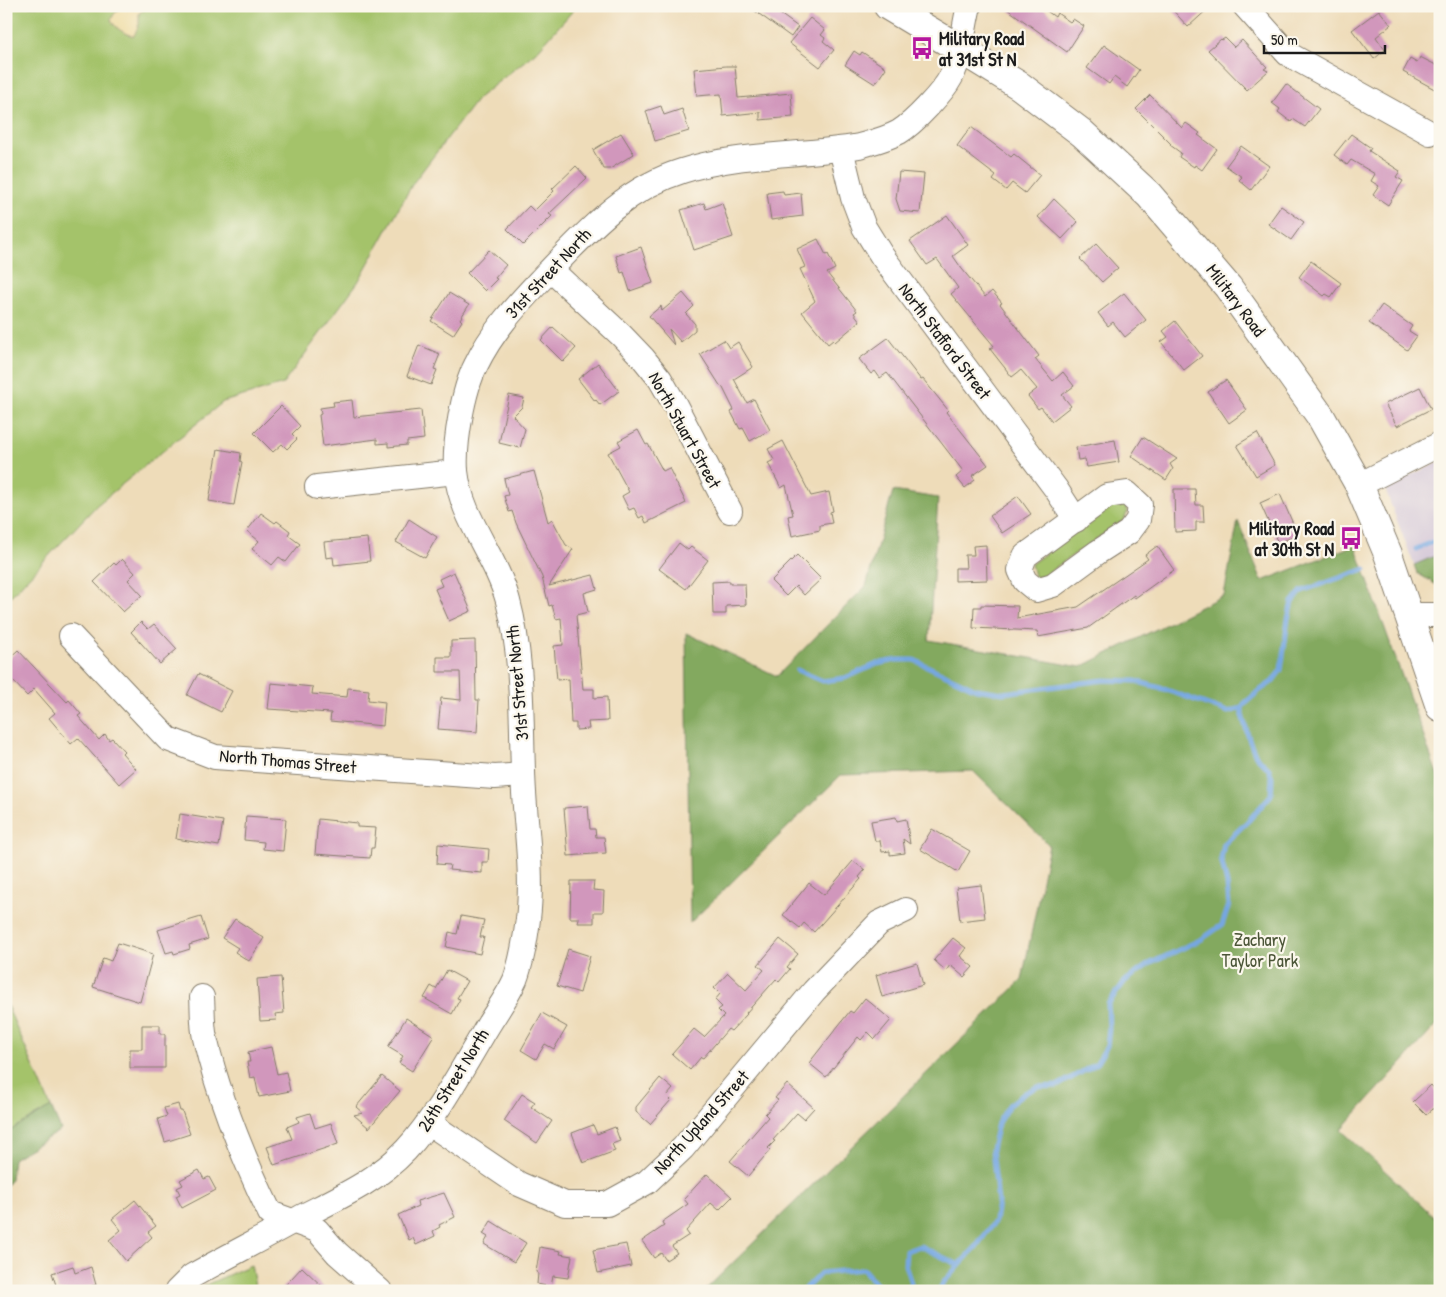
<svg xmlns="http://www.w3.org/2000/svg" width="1446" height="1297" font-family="'Patrick Hand',sans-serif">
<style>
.industrial{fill:#ccbed4}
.green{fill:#a4c36b;stroke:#607044}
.forest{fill:#83a95f;stroke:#50623e}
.sand{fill:#eeda9e;stroke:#857b5d}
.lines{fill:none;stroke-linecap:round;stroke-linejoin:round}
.stream{stroke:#76a7e1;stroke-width:5}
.building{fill:#d197bc}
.minor-casing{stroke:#857c6a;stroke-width:26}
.major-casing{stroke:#857c6a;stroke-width:30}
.minor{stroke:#fff;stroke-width:24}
.major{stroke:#fff;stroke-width:28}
.labels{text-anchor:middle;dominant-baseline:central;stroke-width:4.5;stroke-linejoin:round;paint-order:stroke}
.poi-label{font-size:18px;font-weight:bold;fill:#1c1c1c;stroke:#fbf7ec;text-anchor:start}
.street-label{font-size:18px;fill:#1c1c1c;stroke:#fbf7ec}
.park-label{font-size:18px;fill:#4c5638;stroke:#fbf7ec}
</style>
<rect width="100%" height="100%" fill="#fbf7ec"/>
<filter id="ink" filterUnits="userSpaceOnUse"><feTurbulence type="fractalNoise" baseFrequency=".02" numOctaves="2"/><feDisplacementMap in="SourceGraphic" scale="10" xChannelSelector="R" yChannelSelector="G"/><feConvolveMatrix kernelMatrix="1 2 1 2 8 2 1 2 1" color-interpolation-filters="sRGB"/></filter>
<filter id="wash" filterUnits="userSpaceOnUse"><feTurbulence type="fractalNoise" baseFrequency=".0096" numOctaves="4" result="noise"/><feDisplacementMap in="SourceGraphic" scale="20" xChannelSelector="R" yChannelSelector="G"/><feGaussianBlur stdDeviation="1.12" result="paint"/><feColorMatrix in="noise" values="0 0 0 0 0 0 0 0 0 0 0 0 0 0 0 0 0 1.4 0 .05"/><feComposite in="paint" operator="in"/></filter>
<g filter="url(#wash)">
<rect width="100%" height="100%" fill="#eedcb9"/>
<path class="industrial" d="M1440 462V554L1414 565 1386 492 1388 485Z"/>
<g class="green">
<path d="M6 6H577L536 52 478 98 413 183 358 282 283 384 223 402 97 505 6 601Z"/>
<path d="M1115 504 1125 505 1128 511 1124 520 1043 576 1039 577 1034 576 1031 564Z"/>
<path d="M6 1003 51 1107 6 1133Z"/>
<path d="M251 1265 256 1291H198L201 1287Z"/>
</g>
<g class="forest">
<path d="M893 491 938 498 929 640 1081 667 1224 595 1238 521 1262 581 1355 545 1440 782V1021L1341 1130 1440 1222V1291H704L1022 980 1049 845 973 771 841 775 690 923 686 633 777 676 866 586Z"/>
<path d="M1440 554V587L1417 573 1414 565Z"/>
<path d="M51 1107 61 1130 13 1159 11 1179 6 1186V1133Z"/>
</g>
<path class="sand" d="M123 6H150L139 13V24L134 36C126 35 115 28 111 20L114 14Z"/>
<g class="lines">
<g class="stream">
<path d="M1416 549 1440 539"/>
<path d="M797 670 823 681 845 678 877 664 896 660H914L976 689 1003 693 1104 680 1135 681 1164 689 1228 712 1242 708 1244 704 1259 691 1272 682 1281 670 1288 619 1292 602 1302 591 1365 569"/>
<path d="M803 1291 821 1273 863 1269 882 1291"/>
<path d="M906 1291 911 1283 905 1265 906 1251 920 1246 959 1265 976 1247 995 1221 998 1202 992 1149 998 1123 1009 1105 1025 1093 1037 1087 1057 1086 1096 1064 1107 1046 1109 1028 1108 1004 1125 981 1149 964 1202 939 1222 925 1229 905 1227 884 1221 859 1224 844 1249 820 1271 795 1272 778 1269 769 1256 756 1250 742 1242 715V708"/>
<path d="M940 1291 943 1283 959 1265"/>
</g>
</g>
<g id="blocks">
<g class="building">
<path d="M748 6H769L798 27 791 37Z"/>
<path d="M1003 6H1040L1055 17 1057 13 1070 22 1073 19 1084 26 1067 52Z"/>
<path d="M1169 6H1211L1188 27Z"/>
<path d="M1379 10 1391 25 1376 37 1385 50 1374 59 1352 30Z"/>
<path d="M810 18 825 30 821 35 825 38 823 41 834 50 820 67 789 43Z"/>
<path d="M1225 38 1234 47 1242 40 1267 67 1264 69 1268 71 1247 90 1208 50 1221 39 1222 40Z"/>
<path d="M1104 45 1139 70 1127 87 1114 77 1109 84 1087 68Z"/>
<path d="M854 51 860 55 862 52 886 68 875 84 845 65Z"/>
<path d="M1420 57 1440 67V92L1403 72 1410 59 1417 63Z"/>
<path d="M726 66H735L738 98 791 93 793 117 760 120V112L723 116 721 94 697 96 694 69Z"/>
<path d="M1286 84 1319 109 1305 127 1293 119 1291 122 1278 112 1280 109 1272 103Z"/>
<path d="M1150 95 1182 128 1186 123 1200 133 1198 135 1217 149 1202 170 1195 165 1194 167 1179 157 1181 153 1170 145 1171 144 1136 109Z"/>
<path d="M661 106 664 115 682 109 689 131 655 141 646 111Z"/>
<path d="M971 127 1011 157 1014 154 1040 175 1025 193 1012 183 1006 190 993 180 996 176 957 146Z"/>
<path d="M621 133 634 154 610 169H604L593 150Z"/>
<path d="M1351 134 1371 148 1369 151 1400 171 1396 177 1403 181 1388 205 1373 195 1379 186 1371 181 1375 174 1351 160 1347 165 1334 155Z"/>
<path d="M1241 146 1269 166 1251 190 1239 180 1242 177 1226 166Z"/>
<path d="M576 166 587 178 549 214 552 216 523 245 507 229 529 206 534 211 554 191 552 189Z"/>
<path d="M899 172 924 174 920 213 900 211 896 199Z"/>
<path d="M783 191 784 195 801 193 803 216 771 220 767 193Z"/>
<path d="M1054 199 1078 222 1062 239 1038 217Z"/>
<path d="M704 203 706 209 722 203 733 237 694 250 681 210Z"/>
<path d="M1281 206 1304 222 1291 240 1268 224Z"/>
<path d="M947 215 968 245 953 256 962 269 985 297 992 291 1002 303 1000 304 1039 356 1035 359 1053 381 1063 372 1074 386 1062 395 1071 406 1052 421 1041 407 1038 409 1028 396 1037 389 1021 370 1012 377 990 349 994 346 951 294 958 288 937 259 927 265 910 241Z"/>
<path d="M818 239 826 255 828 254 835 269 827 273 857 311 854 313 860 321 835 342 833 340 828 344 802 312 815 301 800 269 805 267 797 249Z"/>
<path d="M1096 244 1118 268 1102 282 1080 259Z"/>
<path d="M641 247 653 283 630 291 624 272 621 273 616 256Z"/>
<path d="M489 250 506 265 495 278 497 279 485 291 467 273Z"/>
<path d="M1311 261 1341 283 1331 297 1326 294 1324 296 1299 277Z"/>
<path d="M449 293 469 305 460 319 462 321 453 335 431 321Z"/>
<path d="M683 293 694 306 686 314 695 324V330L681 342 669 329 674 345 649 316 661 306 662 311Z"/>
<path d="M1124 293 1146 320 1125 337 1113 322 1108 326 1098 313Z"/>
<path d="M1382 305 1412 326 1409 331 1417 336 1407 350 1369 323Z"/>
<path d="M1175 321 1202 356 1184 370 1161 342 1168 337 1163 331Z"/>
<path d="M553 327 576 348 563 362 541 340Z"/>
<path d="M888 338 921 380 923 379 948 410 946 412 988 465 972 476 975 480 965 488 956 477 963 471 892 379 887 373 880 378 875 371 871 374 859 359Z"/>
<path d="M724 340 729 348 738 342 753 367 734 379 747 403 754 399 770 430 750 441 743 428 740 429 731 412 734 410 722 386 721 387 700 354Z"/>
<path d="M419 345 440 354 434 369 437 370 431 385 407 376Z"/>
<path d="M598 363 619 391 600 405 596 400 595 401 578 379Z"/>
<path d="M1226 380 1247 410 1229 423 1208 392Z"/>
<path d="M1420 387 1431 409 1397 426 1385 404Z"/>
<path d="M509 395 524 398 522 407 513 416 525 429 520 448 499 443Z"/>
<path d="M352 400 354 417 421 410 424 439 407 441V445L388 447V443L377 444V439L323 446 319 415 321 414 320 408 334 406 333 402Z"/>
<path d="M281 406 300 426 292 434 297 439 287 449 282 444 273 452 254 433Z"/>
<path d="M638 430 646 445 648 444 663 471 669 468 686 503 646 523 643 516 639 518 634 508 629 510 622 496 629 492 608 453 621 446 618 441Z"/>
<path d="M1257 433 1275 465 1256 476 1237 445Z"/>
<path d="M1143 437 1177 459 1170 464 1173 469 1166 480 1131 456Z"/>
<path d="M1115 440 1119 462 1087 467 1085 459 1078 460 1076 447Z"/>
<path d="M783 441 811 496 829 492 833 511 830 512 832 523 820 525V530L792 536 788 516 793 515 786 485 781 488 768 463 774 460 768 449Z"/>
<path d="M218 449 241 453 240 461 242 462 234 505 209 501Z"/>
<path d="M534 471 548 522 552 519 566 545 573 549 549 586 593 575 597 589 584 593 588 612 576 615 583 689H594V698L607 697 608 721 588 722 589 729 576 730V723H571L569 679 557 680 554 646 563 645 561 618 556 619 552 605 549 606 542 577 516 523 512 511 509 512 504 496 508 495 504 479Z"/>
<path d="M1174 489H1195L1196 505H1203L1204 522H1196V531L1175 532Z"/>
<path d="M1280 494 1298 535 1278 543 1260 503Z"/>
<path d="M1018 496 1031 514 1002 533 990 516Z"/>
<path d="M261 513 275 523 277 521 290 531 288 535 300 544 286 562 279 557 272 565 252 549 259 541 247 531Z"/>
<path d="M409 519 437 537 425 558 396 542Z"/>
<path d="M367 538 370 561 334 565 333 557 326 558 324 542Z"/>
<path d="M679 543 688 550 691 547 708 560 686 589 659 569Z"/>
<path d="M986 545 987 580 955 581V568H966L965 555H974L973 546Z"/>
<path d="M1157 546 1174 570 1135 598 1134 595 1088 628 1038 637 1037 631 973 628 974 607H981V605L1018 606 1017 618 1078 607 1148 559 1145 555Z"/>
<path d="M797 555 821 579 804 595 796 586 786 596 771 581Z"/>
<path d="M122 559 135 573 128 580 142 595 123 612 94 582 114 563 116 565Z"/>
<path d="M454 572 471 611 449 621 435 589 442 586 439 579Z"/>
<path d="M730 581V584H745L746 605 726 606V614H713L712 582Z"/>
<path d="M141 622 148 629 154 624 177 649 160 664 131 632Z"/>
<path d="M475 640 476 700H479L477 732 438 729 441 698 461 700 460 672H437V657H451V641Z"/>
<path d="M18 650 67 702 69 700 81 714 78 716 99 740 105 734 109 740 112 738 124 751 122 753 136 769 119 784 78 738 71 744 49 718 55 713 34 689 27 696 13 681 6 687V661Z"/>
<path d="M198 674 232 691 221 712 187 695Z"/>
<path d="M271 683 313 687 312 694 347 697 348 688 369 690 368 700 385 702 383 726 330 721 331 713 268 709Z"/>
<path d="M588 806 590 829H595L596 837H604L606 853 568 856 564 808Z"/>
<path d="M180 814 223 821 219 846 176 839Z"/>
<path d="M246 816 286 819 283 851 263 849 264 842 244 840Z"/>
<path d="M896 817 897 821 906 819 910 844 903 839 905 853 890 855V851L882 852 880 841H875L871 821Z"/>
<path d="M318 819 357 823V827L376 828 374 848H371L370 858 315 854Z"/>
<path d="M932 829 970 851 958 872 920 849Z"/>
<path d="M438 844 489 849 488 862H482V873L449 870 450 865 437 864Z"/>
<path d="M853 861 865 870 859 877 861 879 814 932 804 923 800 928 783 915 809 883 824 895Z"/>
<path d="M571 881H594L593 890 604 891 603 912H594V923H578L579 918H570Z"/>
<path d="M981 885 985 918 960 921 956 888Z"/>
<path d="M461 916 484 920 480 937H484L480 954 446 947 449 932 457 934Z"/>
<path d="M201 917 208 939 189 945 190 949 174 954 173 951 166 953 158 930Z"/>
<path d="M235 919 264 938 249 961 235 952 238 948 222 938Z"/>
<path d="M953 938 966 948 960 956 973 967 964 977 950 965 946 971 934 960Z"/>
<path d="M780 939 798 954 787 967 790 969 779 982 776 979 746 1013 747 1014 731 1031 728 1029 703 1058 701 1057 690 1070 672 1054 694 1029 704 1037 724 1016 718 1010 722 1007 715 1000 720 994 714 988 728 973 746 990 764 970 758 965Z"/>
<path d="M118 943 153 954 140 1002 93 987 103 958 111 961Z"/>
<path d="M568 949 590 956 580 993 557 986Z"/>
<path d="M917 963 923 985 882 997 876 975Z"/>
<path d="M447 970 467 981 457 998 460 999 452 1014 424 998 431 986 436 989Z"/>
<path d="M281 977 284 1013 275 1014 276 1020 260 1021 257 979Z"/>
<path d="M865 998 891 1020 875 1039 868 1032 861 1040 858 1037 826 1077 809 1063 850 1011 853 1013Z"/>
<path d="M542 1013 567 1027 554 1049 545 1044 536 1059 521 1050Z"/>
<path d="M406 1018 434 1036 412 1071 399 1063 403 1056 388 1047Z"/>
<path d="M142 1025H160V1034H165V1068H130V1049H142Z"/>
<path d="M271 1047 277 1074 286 1072 290 1091 259 1097 255 1077 250 1078 247 1062H250L248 1052Z"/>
<path d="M382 1076 400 1091 369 1128 354 1115 363 1113 356 1107Z"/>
<path d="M660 1078 673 1089 667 1096 671 1100 650 1124 636 1112V1107Z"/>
<path d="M787 1084 814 1108 804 1119 797 1113 773 1140 775 1141 768 1148 770 1150 748 1176 730 1161 768 1117 765 1114 778 1100 775 1098Z"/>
<path d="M1431 1085 1440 1095V1103L1426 1115 1413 1102Z"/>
<path d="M522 1094 535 1102 531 1107 552 1121 537 1143 504 1121Z"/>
<path d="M178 1104 180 1111H182L190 1134 165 1142 158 1119 167 1116 164 1108Z"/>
<path d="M310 1113 315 1128 331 1123 338 1144 274 1165 267 1147 292 1139 287 1127 299 1122 297 1117Z"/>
<path d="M593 1125 597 1134 615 1127 620 1141 612 1144 615 1151 583 1163 572 1133Z"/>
<path d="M199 1170 204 1179 209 1177 216 1190 182 1208 176 1196 180 1194 177 1188 183 1185 180 1180Z"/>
<path d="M707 1174 732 1197 719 1210 711 1203 686 1231 689 1235 672 1246 677 1253 666 1260 661 1253 654 1258 642 1241 664 1226 662 1222 688 1204 684 1199Z"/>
<path d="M444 1193 455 1217 439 1225 440 1227 433 1231 435 1236 416 1245 413 1238 409 1240 398 1215 418 1206 417 1201Z"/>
<path d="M135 1200 156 1226 148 1232 152 1237 126 1261 109 1240 121 1230 112 1219Z"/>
<path d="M491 1221 526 1243 514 1262 484 1244 488 1237 483 1234Z"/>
<path d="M626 1244 631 1266 598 1273 593 1250Z"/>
<path d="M540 1247 561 1251 560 1254 572 1256 568 1278 553 1276 551 1287 537 1284 538 1273 536 1272Z"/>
<path d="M73 1266 75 1273 91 1267 96 1285 85 1288 86 1291H58L52 1273Z"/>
<path d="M302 1267 327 1291H280Z"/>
</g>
</g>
</g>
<g filter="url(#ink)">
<use href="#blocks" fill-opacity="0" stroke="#857c6a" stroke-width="1"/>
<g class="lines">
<defs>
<g id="minor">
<path d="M1245 6 1288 54 1430 133"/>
<path d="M841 149 853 198 864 227 882 256 1056 489 1076 520"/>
<path d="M551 270 621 335 643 358 660 379 675 405 730 511"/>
<path d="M1359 485 1440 444"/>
<path d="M317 487 456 472"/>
<path d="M1127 493 1140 505 1138 520 1129 532 1098 552 1053 585 1036 590 1025 581 1020 570 1025 556 1107 496Z"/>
<path d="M1410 615H1440"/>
<path d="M71 636 168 739 215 757 495 777 523 775"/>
<path d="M202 997C203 1010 202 1025 205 1038 219 1099 243 1157 270 1213L317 1230 337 1253 380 1291"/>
<path d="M429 1123 519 1184 565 1204H607L647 1182 683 1148 814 991 879 923 906 910"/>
<path d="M177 1291 192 1276C228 1256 265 1237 301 1217 338 1198 377 1181 406 1150 437 1116 459 1074 483 1034 493 1016 507 998 515 980 521 964 526 936 528 919 534 870 524 820 523 771 521 714 523 657 508 601 496 556 461 519 456 471 454 443 463 390 476 365 493 329 520 302 547 273 588 231 624 189 682 171 737 153 802 156 859 146 873 142 886 139 899 132 914 123 943 92 951 77 962 56 963 29 969 6"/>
</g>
<path id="major" d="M888 6 960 49 1020 86 1082 133 1149 195 1228 287 1321 417 1359 485 1388 554 1440 707"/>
</defs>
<use href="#minor" class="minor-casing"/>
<use href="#major" class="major-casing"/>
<use href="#minor" class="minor"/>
<use href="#major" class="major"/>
</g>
</g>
<defs>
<symbol id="bus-bare" viewBox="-9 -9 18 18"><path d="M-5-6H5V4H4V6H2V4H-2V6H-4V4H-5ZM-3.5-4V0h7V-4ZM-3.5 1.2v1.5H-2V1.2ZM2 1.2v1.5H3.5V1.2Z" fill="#b5179e" stroke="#fbf7ec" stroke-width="2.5" paint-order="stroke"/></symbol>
</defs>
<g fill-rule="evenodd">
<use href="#bus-bare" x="906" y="32" width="32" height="32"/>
<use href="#bus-bare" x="1335" y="522" width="32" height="32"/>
</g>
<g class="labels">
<g class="poi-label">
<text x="939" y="38">Military Road<tspan x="939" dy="21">at 31st St N</tspan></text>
<text x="1334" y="528" text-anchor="end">Military Road<tspan x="1334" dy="21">at 30th St N</tspan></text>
</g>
<g class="street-label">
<text transform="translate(548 273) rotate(-47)">31st Street North</text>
<text transform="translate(1236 300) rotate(53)">Military Road</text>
<text transform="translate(945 341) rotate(53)">North Stafford Street</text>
<text transform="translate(685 430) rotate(61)">North Stuart Street</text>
<text transform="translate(517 683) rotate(-95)">31st Street North</text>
<text transform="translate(288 761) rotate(5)">North Thomas Street</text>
<text transform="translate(453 1080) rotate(-58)">26th Street North</text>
<text transform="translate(701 1122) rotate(-48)">North Upland Street</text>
</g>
<g class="park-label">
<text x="1260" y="939">Zachary<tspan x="1260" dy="21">Taylor Park</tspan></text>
</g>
</g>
<rect width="1446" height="1297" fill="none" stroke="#fbf7ec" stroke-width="25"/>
<path d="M1264 45v8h121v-8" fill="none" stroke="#1c1c1c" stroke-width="2.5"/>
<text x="1271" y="45" font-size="15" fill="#1c1c1c" stroke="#fbf7ec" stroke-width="4" paint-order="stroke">50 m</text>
</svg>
